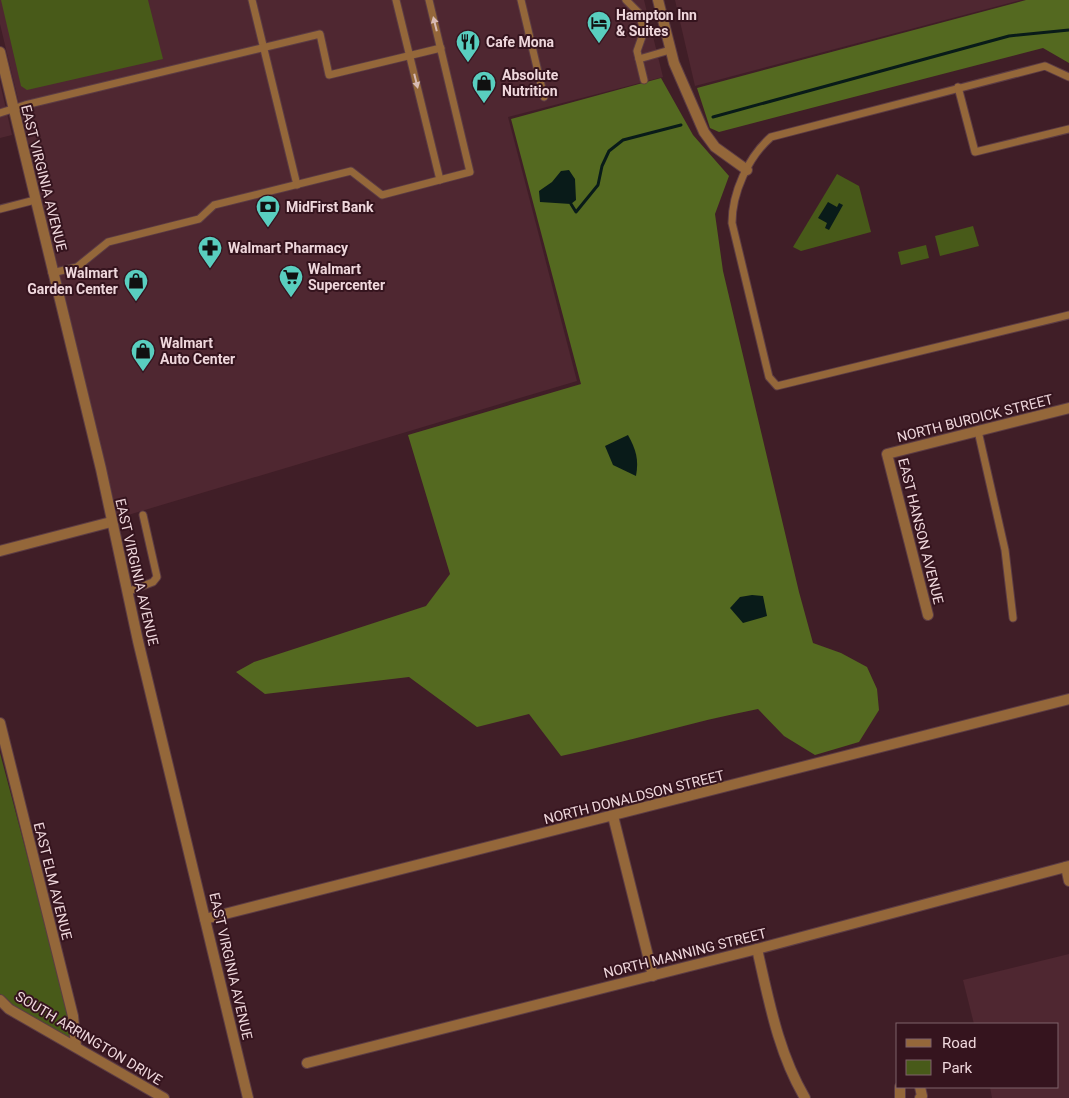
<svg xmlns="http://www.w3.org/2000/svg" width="1069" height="1098" font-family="Roboto,sans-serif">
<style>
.built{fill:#4f2731}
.green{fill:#485a19}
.forest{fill:#546920}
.water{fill:#091b19}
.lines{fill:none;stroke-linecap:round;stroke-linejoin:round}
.stream{stroke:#091b19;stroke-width:3}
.service-casing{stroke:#5c3c44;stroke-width:9}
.minor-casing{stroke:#5c3c44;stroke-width:12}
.tertiary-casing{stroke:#5c3c44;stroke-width:12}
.service{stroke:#94673a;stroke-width:7}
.minor{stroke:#94673a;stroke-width:10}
.tertiary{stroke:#94673a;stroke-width:10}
.oneway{fill:#d8bbb4}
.labels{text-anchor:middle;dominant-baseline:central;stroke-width:4;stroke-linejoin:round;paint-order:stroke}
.poi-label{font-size:14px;font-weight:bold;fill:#efd7dc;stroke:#35141e;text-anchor:start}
.street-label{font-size:14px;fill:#efd7dc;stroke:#35141e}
</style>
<rect width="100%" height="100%" fill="#401e27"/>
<g class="built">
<path d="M0 0H644L663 77 508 117 577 381 118 518 0 24Z"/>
<path d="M675 0H1021L695 86Z"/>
<path d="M0 83 12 135 0 138Z"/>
<path d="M1069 954V1098H992L990 1087H1058V1024H974L963 980Z"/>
</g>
<g class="green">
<path d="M1 0H148L163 59 27 90 21 86Z"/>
<path d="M837 174 859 186 871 232 801 251 793 247Z"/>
<path d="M973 226 979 246 940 256 935 236Z"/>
<path d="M926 245 929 258 901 265 898 252Z"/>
<path d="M0 753 70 1018 71 1042 13 1006 0 994Z"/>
</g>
<g class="forest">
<path d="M1026 0H1069V63L1043 48 719 132 710 128 697 88Z"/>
<path d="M661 78 693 135 729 176 715 214 723 271 799 592 813 643 841 653 867 667 877 689 879 710 859 742 815 755 784 736 758 709C691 722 627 742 561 756L529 714 477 727 409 677 265 694 236 672 254 662 426 606 450 574 408 435 581 384 511 119Z"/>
</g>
<g class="water">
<path d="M569 170 575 179 576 200 571 204 540 202 539 191 552 182 561 171Z"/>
<path d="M828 202 837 207 839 203 843 205 829 230 825 228 827 223 818 218Z"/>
<path d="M628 435C636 450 639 459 636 476L613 465 605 446Z"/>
<path d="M752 595 763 596 767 616 743 623 730 608 740 597Z"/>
</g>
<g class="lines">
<g class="stream">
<path d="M713 117 1009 36 1069 30"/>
<path d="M571 204 576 212 598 185 602 166 609 151 623 140 681 125"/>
</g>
<defs>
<g id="service">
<path d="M252 0 297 185"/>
<path d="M396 0 440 180"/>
<path d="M521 0 544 97"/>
<path d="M626 0 639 13 644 31 637 51 644 80"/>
<path d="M639 59 670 50"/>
<path d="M1069 77 1045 66 771 137C748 157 732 193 732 223L769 377 777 386 1069 315"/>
<path d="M958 87 975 152 1069 129"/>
<path d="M0 113 25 105 320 34 329 75 441 48"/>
<path d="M0 209 35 200"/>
<path d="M52 273 77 267 108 242 199 219 214 205 351 171 382 195 470 172 429 0"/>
<path d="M978 431 1005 550 1013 618"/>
<path d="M127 592 153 582 157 577 143 515"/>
</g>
<g id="minor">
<path d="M658 0 674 63 704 132 715 147 747 170"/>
<path d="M0 551 111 522"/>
<path d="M928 615 887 454 1069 408"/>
<path d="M0 723 73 1016 76 1046"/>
<path d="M613 816 653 976"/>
<path d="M1066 867 1069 881"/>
<path d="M205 919 1069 699"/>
<path d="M757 949C769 1001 778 1052 805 1098"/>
<path d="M0 1000 9 1009 164 1098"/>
<path d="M307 1063 757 949 1069 866"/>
<path d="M900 1087V1098"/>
<path d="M920 1098 922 1096 920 1087"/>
</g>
<path id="tertiary" d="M0 52 101 469 138 641 248 1098"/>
</defs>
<use href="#service" class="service-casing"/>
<use href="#minor" class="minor-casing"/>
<use href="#tertiary" class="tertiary-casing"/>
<use href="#service" class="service"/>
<use href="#minor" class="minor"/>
<use href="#tertiary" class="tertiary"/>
</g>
<defs><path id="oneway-solid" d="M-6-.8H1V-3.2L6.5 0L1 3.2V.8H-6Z" transform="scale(1.25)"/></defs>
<g class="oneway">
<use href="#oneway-solid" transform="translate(435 24) rotate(-104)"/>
<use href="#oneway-solid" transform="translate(416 81) rotate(76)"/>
</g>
<defs>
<symbol id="hotel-pin" viewBox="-11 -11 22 30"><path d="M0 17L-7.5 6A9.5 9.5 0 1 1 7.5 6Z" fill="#59cebf" stroke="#35141e"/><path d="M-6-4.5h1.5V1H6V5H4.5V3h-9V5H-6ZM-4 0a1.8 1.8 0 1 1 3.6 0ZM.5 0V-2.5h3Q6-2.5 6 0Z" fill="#111"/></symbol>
<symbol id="restaurant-pin" viewBox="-11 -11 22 30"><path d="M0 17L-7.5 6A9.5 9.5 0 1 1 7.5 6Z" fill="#59cebf" stroke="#35141e"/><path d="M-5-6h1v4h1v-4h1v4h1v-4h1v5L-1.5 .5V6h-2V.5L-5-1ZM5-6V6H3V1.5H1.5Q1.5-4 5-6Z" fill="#111"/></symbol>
<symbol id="shop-pin" viewBox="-11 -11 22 30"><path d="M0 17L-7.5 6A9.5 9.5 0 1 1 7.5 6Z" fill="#59cebf" stroke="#35141e"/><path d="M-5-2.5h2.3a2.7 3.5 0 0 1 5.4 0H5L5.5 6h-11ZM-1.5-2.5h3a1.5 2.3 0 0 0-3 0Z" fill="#111"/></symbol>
<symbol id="bank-pin" viewBox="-11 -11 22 30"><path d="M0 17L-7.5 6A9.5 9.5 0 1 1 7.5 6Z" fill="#59cebf" stroke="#35141e"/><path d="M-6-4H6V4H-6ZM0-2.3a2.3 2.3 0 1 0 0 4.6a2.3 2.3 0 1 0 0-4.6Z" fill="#111"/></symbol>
<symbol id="pharmacy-pin" viewBox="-11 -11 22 30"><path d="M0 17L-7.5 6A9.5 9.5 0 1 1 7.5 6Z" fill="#59cebf" stroke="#35141e"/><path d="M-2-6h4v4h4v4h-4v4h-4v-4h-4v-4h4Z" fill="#111"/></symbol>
<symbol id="supermarket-pin" viewBox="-11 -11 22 30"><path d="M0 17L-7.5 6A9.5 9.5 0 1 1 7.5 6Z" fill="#59cebf" stroke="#35141e"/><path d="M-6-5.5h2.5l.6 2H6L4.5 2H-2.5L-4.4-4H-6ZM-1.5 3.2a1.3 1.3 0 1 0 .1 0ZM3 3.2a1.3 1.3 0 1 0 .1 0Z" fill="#111"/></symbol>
</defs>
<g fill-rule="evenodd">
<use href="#hotel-pin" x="585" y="9" width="28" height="38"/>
<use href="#restaurant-pin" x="454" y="28" width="28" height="38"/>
<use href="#shop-pin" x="470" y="69" width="28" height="38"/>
<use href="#bank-pin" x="254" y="193" width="28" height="38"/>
<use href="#pharmacy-pin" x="196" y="234" width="28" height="38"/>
<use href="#supermarket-pin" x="277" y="263" width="28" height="38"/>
<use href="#shop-pin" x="122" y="267" width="28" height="38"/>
<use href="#shop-pin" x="129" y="337" width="28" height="38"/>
</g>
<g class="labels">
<g class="poi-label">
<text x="616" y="15">Hampton Inn<tspan x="616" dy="16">&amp; Suites</tspan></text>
<text x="486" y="42">Cafe Mona</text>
<text x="502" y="75">Absolute<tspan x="502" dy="16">Nutrition</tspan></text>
<text x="286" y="207">MidFirst Bank</text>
<text x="228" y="248">Walmart Pharmacy</text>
<text x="308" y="269">Walmart<tspan x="308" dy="16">Supercenter</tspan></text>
<text x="118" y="273" text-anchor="end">Walmart<tspan x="118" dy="16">Garden Center</tspan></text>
<text x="160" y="343">Walmart<tspan x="160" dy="16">Auto Center</tspan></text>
</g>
<g class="street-label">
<text transform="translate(44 178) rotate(76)">EAST VIRGINIA AVENUE</text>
<text transform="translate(975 418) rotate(-14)">NORTH BURDICK STREET</text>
<text transform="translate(921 531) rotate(76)">EAST HANSON AVENUE</text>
<text transform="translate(137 572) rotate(77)">EAST VIRGINIA AVENUE</text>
<text transform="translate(634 797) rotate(-14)">NORTH DONALDSON STREET</text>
<text transform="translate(53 881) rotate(76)">EAST ELM AVENUE</text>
<text transform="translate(685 953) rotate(-14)">NORTH MANNING STREET</text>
<text transform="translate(231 966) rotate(77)">EAST VIRGINIA AVENUE</text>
<text transform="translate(89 1038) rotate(31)">SOUTH ARRINGTON DRIVE</text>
</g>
</g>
<rect x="896" y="1023" width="162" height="65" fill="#35141e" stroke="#7f626a"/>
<rect x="906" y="1039" width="25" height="8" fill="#94673a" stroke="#7f626a"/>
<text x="942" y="1048" font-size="15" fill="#efd7dc">Road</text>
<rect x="906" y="1060" width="25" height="15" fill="#485a19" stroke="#7f626a"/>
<text x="942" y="1073" font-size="15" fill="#efd7dc">Park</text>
</svg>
